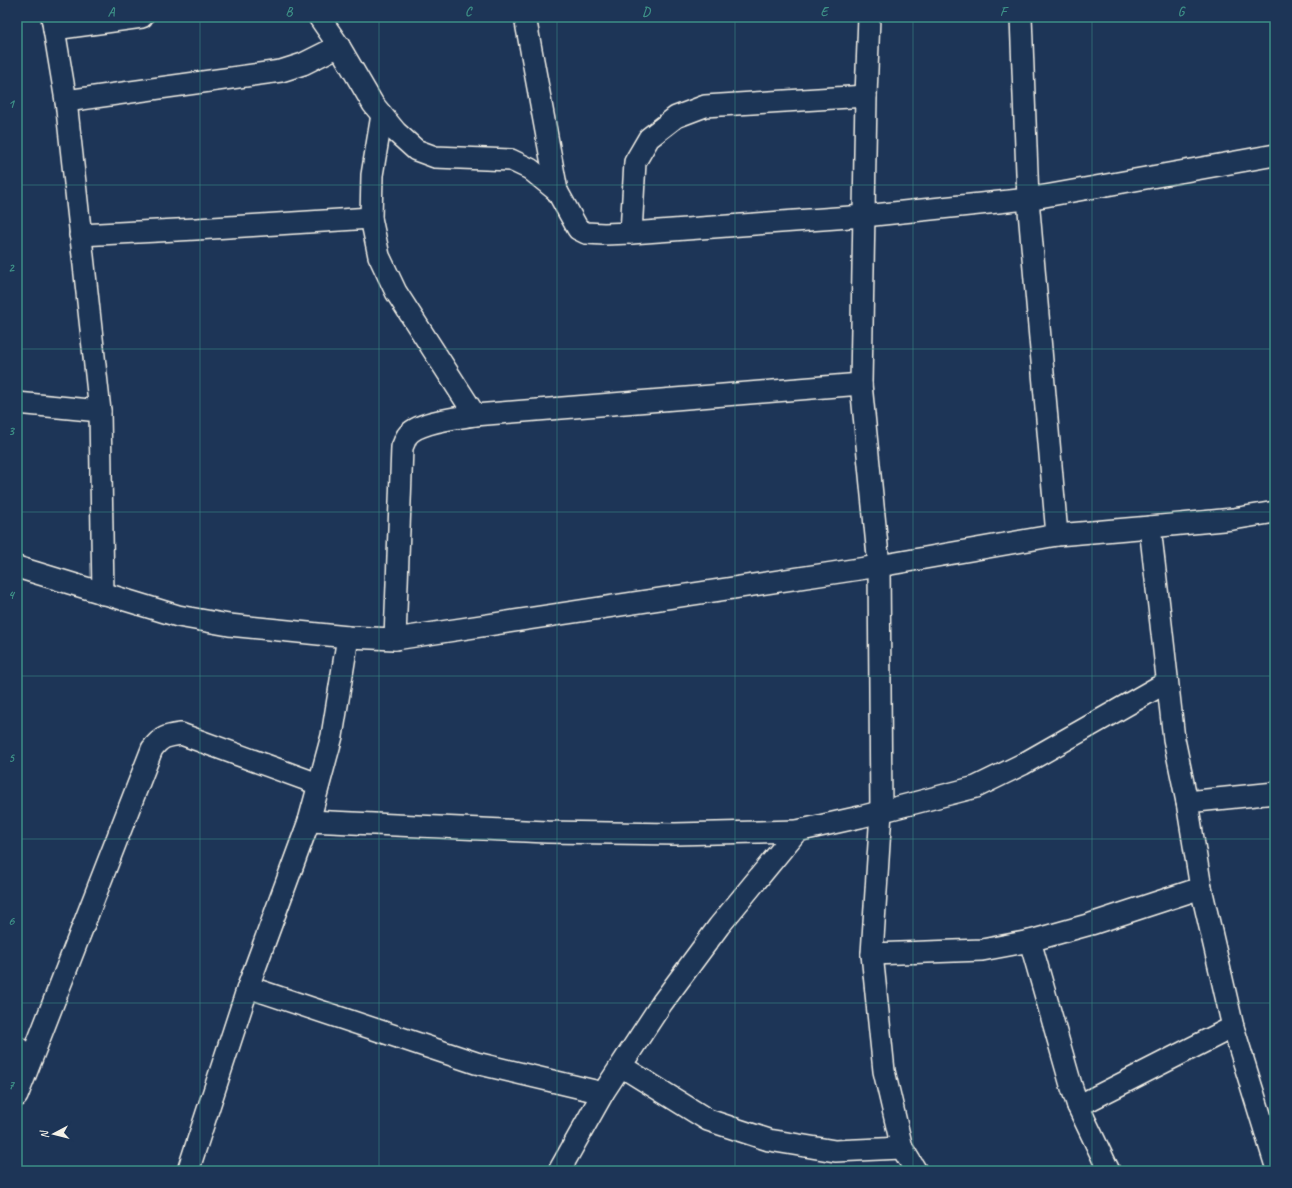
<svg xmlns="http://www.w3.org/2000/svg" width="1292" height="1188" font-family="Caveat,sans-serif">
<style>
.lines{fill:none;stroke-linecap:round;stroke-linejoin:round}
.minor-casing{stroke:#f4f1e8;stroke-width:24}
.minor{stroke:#1d3557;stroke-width:21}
.grid{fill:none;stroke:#3d8f86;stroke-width:1;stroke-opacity:0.55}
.neatline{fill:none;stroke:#3d8f86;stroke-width:1.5}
.grid-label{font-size:13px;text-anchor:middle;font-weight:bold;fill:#3d8f86}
</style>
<rect width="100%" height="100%" fill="#1d3557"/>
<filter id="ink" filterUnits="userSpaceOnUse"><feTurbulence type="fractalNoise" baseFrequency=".025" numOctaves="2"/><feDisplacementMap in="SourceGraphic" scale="8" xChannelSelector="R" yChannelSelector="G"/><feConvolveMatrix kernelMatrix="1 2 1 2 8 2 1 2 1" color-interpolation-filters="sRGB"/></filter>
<g filter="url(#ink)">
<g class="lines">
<defs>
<g id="minor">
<path d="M52 17 66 101 100 411 103 594"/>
<path d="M319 17 339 46 373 104 396 132 416 150 435 157 511 160 530 169 557 191 578 229 586 233 604 234 631 233 864 216 1028 199 1275 155"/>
<path d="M525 17 557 191"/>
<path d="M869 17 866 96 861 384 879 566 881 812 872 954 884 1071 902 1148 916 1171"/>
<path d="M1021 17 1028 199 1057 535"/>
<path d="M54 29 142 17"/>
<path d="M66 101 281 71 303 64 339 46"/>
<path d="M382 115 372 175 371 218 379 256 396 292 475 415"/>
<path d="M631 233 635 162 649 138 676 117 705 106 866 96"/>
<path d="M80 235 196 229 371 218"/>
<path d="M17 403 100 411"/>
<path d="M1150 527 1174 739 1187 802 1201 888 1233 1027 1275 1163"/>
<path d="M17 567 178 616 229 625 348 637 395 639 879 566 1057 535 1150 527 1233 519 1275 512"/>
<path d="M395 639 402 447C404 444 405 439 407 436 418 421 458 418 475 415L861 384"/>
<path d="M1187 802 1275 793"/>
<path d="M309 821 547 832 675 834 797 831"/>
<path d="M1030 941 1071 1085 1078 1106 1109 1171"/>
<path d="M872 954 982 950 1030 941 1091 924 1201 888"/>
<path d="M248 987 476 1063 603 1093"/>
<path d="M17 1047 31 1059"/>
<path d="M621 1066 708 1120 769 1140 835 1151 902 1148"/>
<path d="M17 1096 152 749C161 737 166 736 181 734L318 784"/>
<path d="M1078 1106 1233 1027"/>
<path d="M188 1171 248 987 309 821 332 736 348 637"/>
<path d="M559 1171 603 1093 662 1003 719 926 797 831 860 817 976 787 1023 764 1167 682"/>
</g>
</defs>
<use href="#minor" class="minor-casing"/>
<use href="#minor" class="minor"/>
</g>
</g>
<path class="grid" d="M200 17V1171M379 17V1171M557 17V1171M735 17V1171M913 17V1171M1092 17V1171M17 185H1275M17 349H1275M17 512H1275M17 676H1275M17 839H1275M17 1003H1275"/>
<rect width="1292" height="1188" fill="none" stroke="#1d3557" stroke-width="44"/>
<g transform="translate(54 1134) rotate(263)" stroke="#1d3557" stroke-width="3" paint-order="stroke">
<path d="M0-3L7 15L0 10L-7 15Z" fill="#f4f1e8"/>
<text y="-6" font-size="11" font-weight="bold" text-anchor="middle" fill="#f4f1e8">N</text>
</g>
<rect x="22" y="22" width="1248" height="1144" class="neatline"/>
<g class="grid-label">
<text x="111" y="16">A</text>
<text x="289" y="16">B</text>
<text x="468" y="16">C</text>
<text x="646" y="16">D</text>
<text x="824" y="16">E</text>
<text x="1003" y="16">F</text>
<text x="1181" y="16">G</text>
<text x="11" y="108">1</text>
<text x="11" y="272">2</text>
<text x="11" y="435">3</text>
<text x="11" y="599">4</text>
<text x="11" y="762">5</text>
<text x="11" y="925">6</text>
<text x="11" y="1089">7</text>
</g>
</svg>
